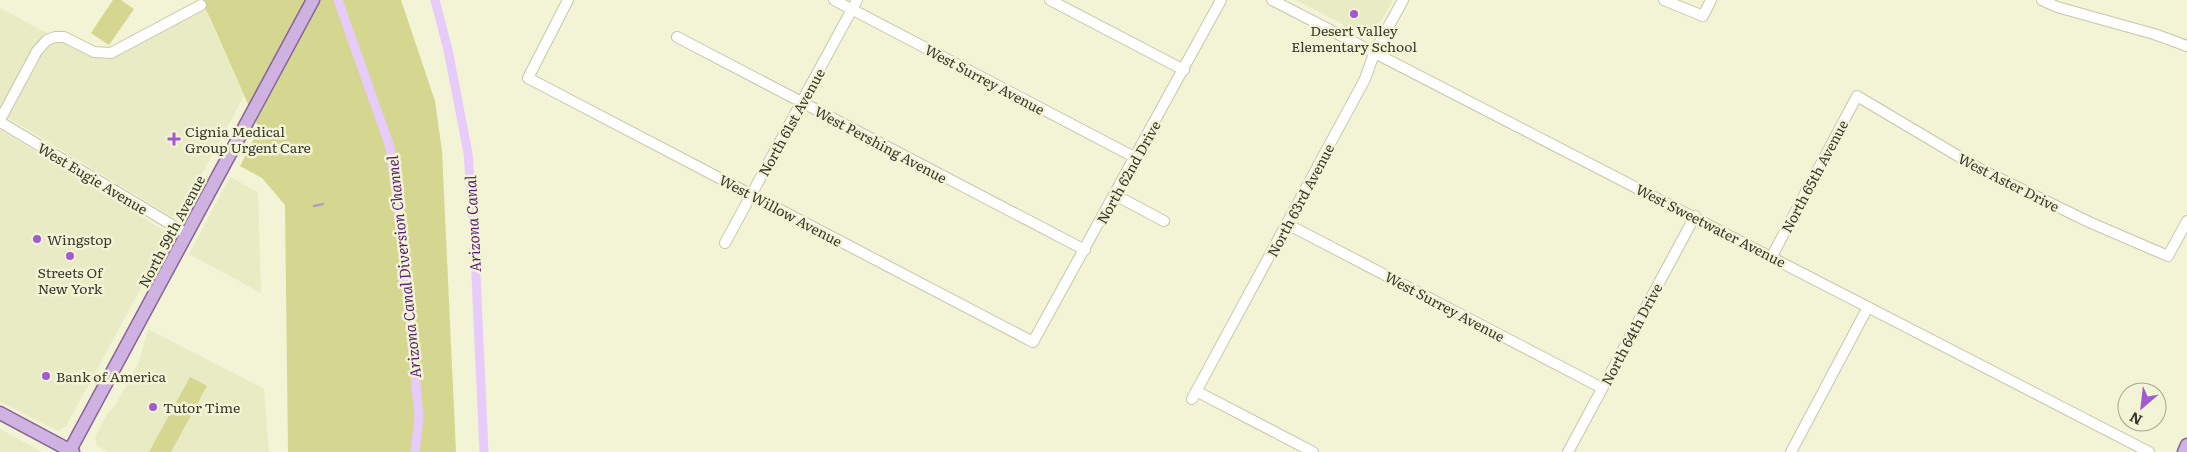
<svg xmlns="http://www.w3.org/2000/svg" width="2187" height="452" font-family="Literata,serif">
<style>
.built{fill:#e8ebc4}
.green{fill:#d5d791}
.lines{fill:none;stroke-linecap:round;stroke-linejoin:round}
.stream{stroke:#b39fbd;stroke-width:2.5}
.canal{stroke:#e7cbfb;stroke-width:9}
.minor-casing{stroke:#c6c7aa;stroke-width:12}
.major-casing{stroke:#866696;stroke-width:15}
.minor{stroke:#fff;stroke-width:10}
.major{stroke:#cfb2e2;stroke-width:12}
.poi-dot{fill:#a25ace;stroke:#f2f4d5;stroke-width:2}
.labels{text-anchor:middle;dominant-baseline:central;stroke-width:5;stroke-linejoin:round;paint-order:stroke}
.poi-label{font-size:14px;fill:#39392d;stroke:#f2f4d5;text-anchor:start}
.street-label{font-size:14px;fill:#39392d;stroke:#f2f4d5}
.water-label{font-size:15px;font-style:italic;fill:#581d78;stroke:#f2f4d5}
</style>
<rect width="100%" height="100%" fill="#f2f4d5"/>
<g class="built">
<path d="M1296 0H1393L1377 28 1367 34 1360 33Z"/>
<path d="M0 8 89 56 104 59 115 57 205 9 244 96 179 216H171L0 113Z"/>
<path d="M0 130 168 233 167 240 66 426 58 431 0 402Z"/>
<path d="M230 177 258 192 261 293 189 254Z"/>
<path d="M148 329 264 389 269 452H108L97 446 95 437 108 413 115 406 139 362Z"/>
<path d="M0 429 42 452H0Z"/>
</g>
<g class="green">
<path d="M113 0H121L134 9 109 45 91 33Z"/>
<path d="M200 0H401L435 101 442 151 456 452H288L285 205 262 178 240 166 259 129 210 18Z"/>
<path d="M190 377 207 386 171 452H149Z"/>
</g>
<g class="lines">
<path class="stream" d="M314 206 323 204"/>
<g class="canal">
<path d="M338 0 390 147 406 274 419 418 415 452"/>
<path d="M435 0 448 50 468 153 474 232 484 452"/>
</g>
<defs>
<g id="minor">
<path d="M568 0 528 78 1033 342 1221 0"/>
<path d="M834 0 1136 158"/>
<path d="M1050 0 1184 70"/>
<path d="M1272 0 2149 452"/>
<path d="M1664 0 1703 16 1711 0"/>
<path d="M2042 0 2057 7 2154 34 2187 46"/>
<path d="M677 37 1085 250"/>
<path d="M0 120 37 51 47 40 55 37H64L94 52 111 53 201 5"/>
<path d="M0 122 187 234"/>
<path d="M1115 195 1164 221"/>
<path d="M1287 224 1602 388"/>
<path d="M725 243 857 0"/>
<path d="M1772 256 1857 96 1980 169 2089 222 2168 256 2187 221"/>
<path d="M1196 391 1313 452"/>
<path d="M1192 399 1365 79 1375 51 1403 0"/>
<path d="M1568 452 1695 216"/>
<path d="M1791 452 1868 307"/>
</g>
<g id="major">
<path d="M0 413 73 452"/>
<path d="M69 452 313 0"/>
<path d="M2184 452 2187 445"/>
</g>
</defs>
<use href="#minor" class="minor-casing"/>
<use href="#major" class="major-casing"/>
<use href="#minor" class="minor"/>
<use href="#major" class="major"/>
</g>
<g class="poi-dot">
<circle cx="1354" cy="14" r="5"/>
<path d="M171.5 131.5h5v5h5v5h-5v5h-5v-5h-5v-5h5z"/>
<circle cx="37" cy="239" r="5"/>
<circle cx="70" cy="256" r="5"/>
<circle cx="46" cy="376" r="5"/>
<circle cx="153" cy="407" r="5"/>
</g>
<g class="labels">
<g class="poi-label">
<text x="1354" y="30" text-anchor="middle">Desert Valley<tspan x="1354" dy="16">Elementary School</tspan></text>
<text x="185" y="131">Cignia Medical<tspan x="185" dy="16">Group Urgent Care</tspan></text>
<text x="47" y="239">Wingstop</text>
<text x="70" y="272" text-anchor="middle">Streets Of<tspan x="70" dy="16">New York</tspan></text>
<text x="56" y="376">Bank of America</text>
<text x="163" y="407">Tutor Time</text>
</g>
<g class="street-label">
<text transform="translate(985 79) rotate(28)">West Surrey Avenue</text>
<text transform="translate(791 122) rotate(-61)">North 61st Avenue</text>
<text transform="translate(881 144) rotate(28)">West Pershing Avenue</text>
<text transform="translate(1128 172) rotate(-61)">North 62nd Drive</text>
<text transform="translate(1814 176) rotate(-62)">North 65th Avenue</text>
<text transform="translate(93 178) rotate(31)">West Eugie Avenue</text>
<text transform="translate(2009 182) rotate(27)">West Aster Drive</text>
<text transform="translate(1300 200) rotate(-62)">North 63rd Avenue</text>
<text transform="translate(781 210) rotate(28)">West Willow Avenue</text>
<text transform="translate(1711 225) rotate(27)">West Sweetwater Avenue</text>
<text transform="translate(171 231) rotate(-62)">North 59th Avenue</text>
<text transform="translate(1445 306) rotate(28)">West Surrey Avenue</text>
<text transform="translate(1631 334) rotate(-62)">North 64th Drive</text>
</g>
<g class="water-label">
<text transform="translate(472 224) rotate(-93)">Arizona Canal</text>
<text transform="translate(403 267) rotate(-96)">Arizona Canal Diversion Channel</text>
</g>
</g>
<g transform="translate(2142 407) rotate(208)"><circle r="24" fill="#f2f4d5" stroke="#a8a992"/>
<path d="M0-4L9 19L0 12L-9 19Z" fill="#a25ace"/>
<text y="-8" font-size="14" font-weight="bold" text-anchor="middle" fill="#39392d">N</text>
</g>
</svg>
